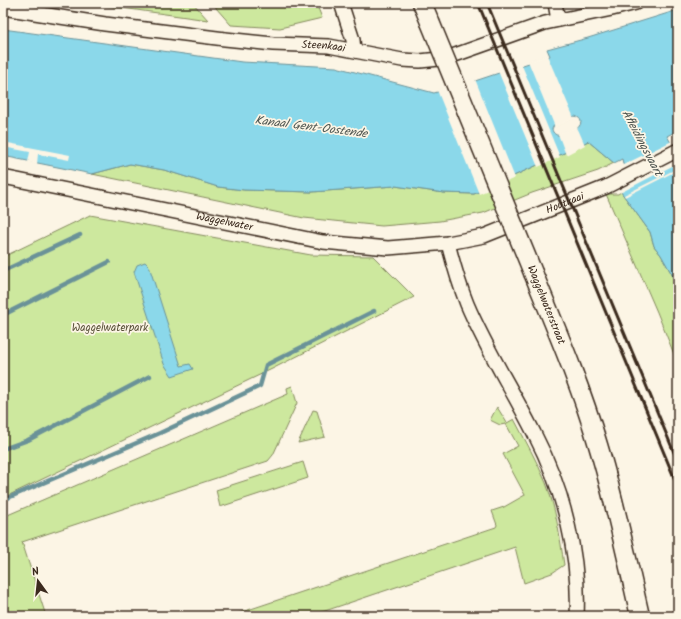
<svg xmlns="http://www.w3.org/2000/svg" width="681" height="619" font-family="Kalam,sans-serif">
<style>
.green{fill:#cde89e;stroke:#84895e}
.water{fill:#8bd8ea;stroke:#6b9298;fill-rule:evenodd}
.pier{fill:#fcf5e5}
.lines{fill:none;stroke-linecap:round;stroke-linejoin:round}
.stream{stroke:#6b9298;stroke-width:4.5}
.street-casing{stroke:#3b2a1e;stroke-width:16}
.secondary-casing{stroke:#3b2a1e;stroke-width:21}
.street{stroke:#fcf5e5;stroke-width:13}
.secondary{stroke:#fcf5e5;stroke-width:18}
.rail{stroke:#3b2a1e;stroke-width:3}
.secondary-bridge-casing{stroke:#3b2a1e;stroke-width:21;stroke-linecap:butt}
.secondary-bridge{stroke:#fcf5e5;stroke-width:18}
.labels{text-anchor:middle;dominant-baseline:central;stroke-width:3.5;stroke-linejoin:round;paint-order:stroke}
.street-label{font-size:11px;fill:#3b2a1e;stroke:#fcf5e5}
.park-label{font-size:11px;fill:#585038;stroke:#fcf5e5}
.water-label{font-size:12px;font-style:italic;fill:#4f5651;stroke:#fcf5e5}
</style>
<rect width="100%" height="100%" fill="#fcf5e5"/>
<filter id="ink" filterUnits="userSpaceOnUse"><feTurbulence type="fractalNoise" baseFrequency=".025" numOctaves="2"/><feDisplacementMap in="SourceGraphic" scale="8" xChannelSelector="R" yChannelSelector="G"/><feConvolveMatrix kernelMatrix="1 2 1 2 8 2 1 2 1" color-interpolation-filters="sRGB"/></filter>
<g filter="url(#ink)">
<g class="green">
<path d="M86 3H193L208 20Z"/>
<path d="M216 3H316L322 18 280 28 231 25 216 8Z"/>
<path d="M588 141 614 163 598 171 532 193 483 213 440 221 382 226 304 218 92 174 130 164 164 170 218 187 244 190 312 192 395 186 444 193 474 194 575 148Z"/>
<path d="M621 192 650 232 654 246 661 255 678 285V364L657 312 606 194H618Z"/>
<path d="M90 215 311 255 373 256 414 297 272 369 3 498V257Z"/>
<path d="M292 386 297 403 273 455 268 461 22 542 46 616H3V517L288 394 287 388Z"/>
<path d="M497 407 507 423 514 419C525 440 537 461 546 483 556 509 560 537 564 565L552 573 524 583 515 547 310 616H233V615L496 527 497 525 492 511 504 507 525 495 503 454 518 446 506 424 500 425 490 420Z"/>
<path d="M313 410 317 411 325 437 298 443Z"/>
<path d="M303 462 308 478 220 507 216 490Z"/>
</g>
<g class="water">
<path d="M678 10V130L667 136 674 148 678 151V285L661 255 654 246 650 232 621 192 624 168 622 159 614 163 588 141 575 148 474 194 444 193 395 186 312 192 244 190 218 187 164 170 130 164 92 174 3 156V29L242 62 336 67 434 93 469 83 550 56 547 49 588 38ZM575 116C596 123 555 147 552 129L555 123Z"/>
<path d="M145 262 149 266 181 366 190 364 193 369 172 376 164 364 134 272 137 265Z"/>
</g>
<g class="pier">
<path d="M547 55 574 118 555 127 528 61Z"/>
<path d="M521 63 560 157 538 167 498 71Z"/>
<path d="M475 79 515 178 479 194 437 90Z"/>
<path d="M577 127 585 145 566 155 558 134Z"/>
<path d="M672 141 675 147 678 148V163L620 193 621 166Z"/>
<path d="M3 142 70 155 69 160 38 154 37 164 28 162 30 152 3 147Z"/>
<path d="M678 168V170L625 197 624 195Z"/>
</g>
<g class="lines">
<g class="stream">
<path d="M3 271 80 235"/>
<path d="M7 313 109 262"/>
<path d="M3 449 28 440 150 376"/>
<path d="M3 500 160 433 260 386 266 365 374 311"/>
</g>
<defs>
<g id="street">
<path d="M341 3 353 40 354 50"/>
<path d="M555 3 558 20"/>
<path id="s1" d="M3 8 105 24 225 39 273 44 329 46 402 60 420 61 439 59 455 55 545 23 612 9 636 3"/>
<path id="s2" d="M3 177 323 242 388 248 448 243 484 236 606 187 678 150"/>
<path d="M448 243C453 263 459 284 467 304 486 349 513 391 535 435 563 489 580 555 577 616"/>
</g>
<g id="secondary">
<path d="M422 3 430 22"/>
<path d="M534 275C557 331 581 387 598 445 615 501 627 559 640 616"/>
</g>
</defs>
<use href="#street" class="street-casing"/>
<use href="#secondary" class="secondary-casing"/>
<use href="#street" class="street"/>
<use href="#secondary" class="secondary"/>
<g class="rail">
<path d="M478 3 678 487"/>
<path d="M487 3 678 462"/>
</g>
<defs>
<path id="secondary-bridge" d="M430 22 534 275"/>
</defs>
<use href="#secondary-bridge" class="secondary-bridge-casing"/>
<use href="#secondary-bridge" class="secondary-bridge"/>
</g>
</g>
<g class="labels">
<g class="street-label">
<text stroke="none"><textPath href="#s1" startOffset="323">Steenkaai</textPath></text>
<text stroke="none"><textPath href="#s2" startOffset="576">Houtkaai</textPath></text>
<text stroke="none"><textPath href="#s2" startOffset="226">Waggelwater</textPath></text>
<text transform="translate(546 305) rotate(68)">Waggelwaterstraat</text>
</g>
<g class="park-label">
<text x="110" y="328">Waggelwaterpark</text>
</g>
<g class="water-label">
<text transform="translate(311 127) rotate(7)">Kanaal Gent-Oostende</text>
<text transform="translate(642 143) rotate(62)">Afleidingsvaart</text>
</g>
</g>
<rect width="681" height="619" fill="none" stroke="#fcf5e5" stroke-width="16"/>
<rect x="8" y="8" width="665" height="603" fill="none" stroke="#3b2a1e" stroke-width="1.5" filter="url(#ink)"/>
<g transform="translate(38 581) rotate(345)" stroke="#fcf5e5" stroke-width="3" paint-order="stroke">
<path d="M0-3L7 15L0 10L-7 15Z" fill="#3b2a1e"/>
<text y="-6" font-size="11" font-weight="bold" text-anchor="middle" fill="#3b2a1e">N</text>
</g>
</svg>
